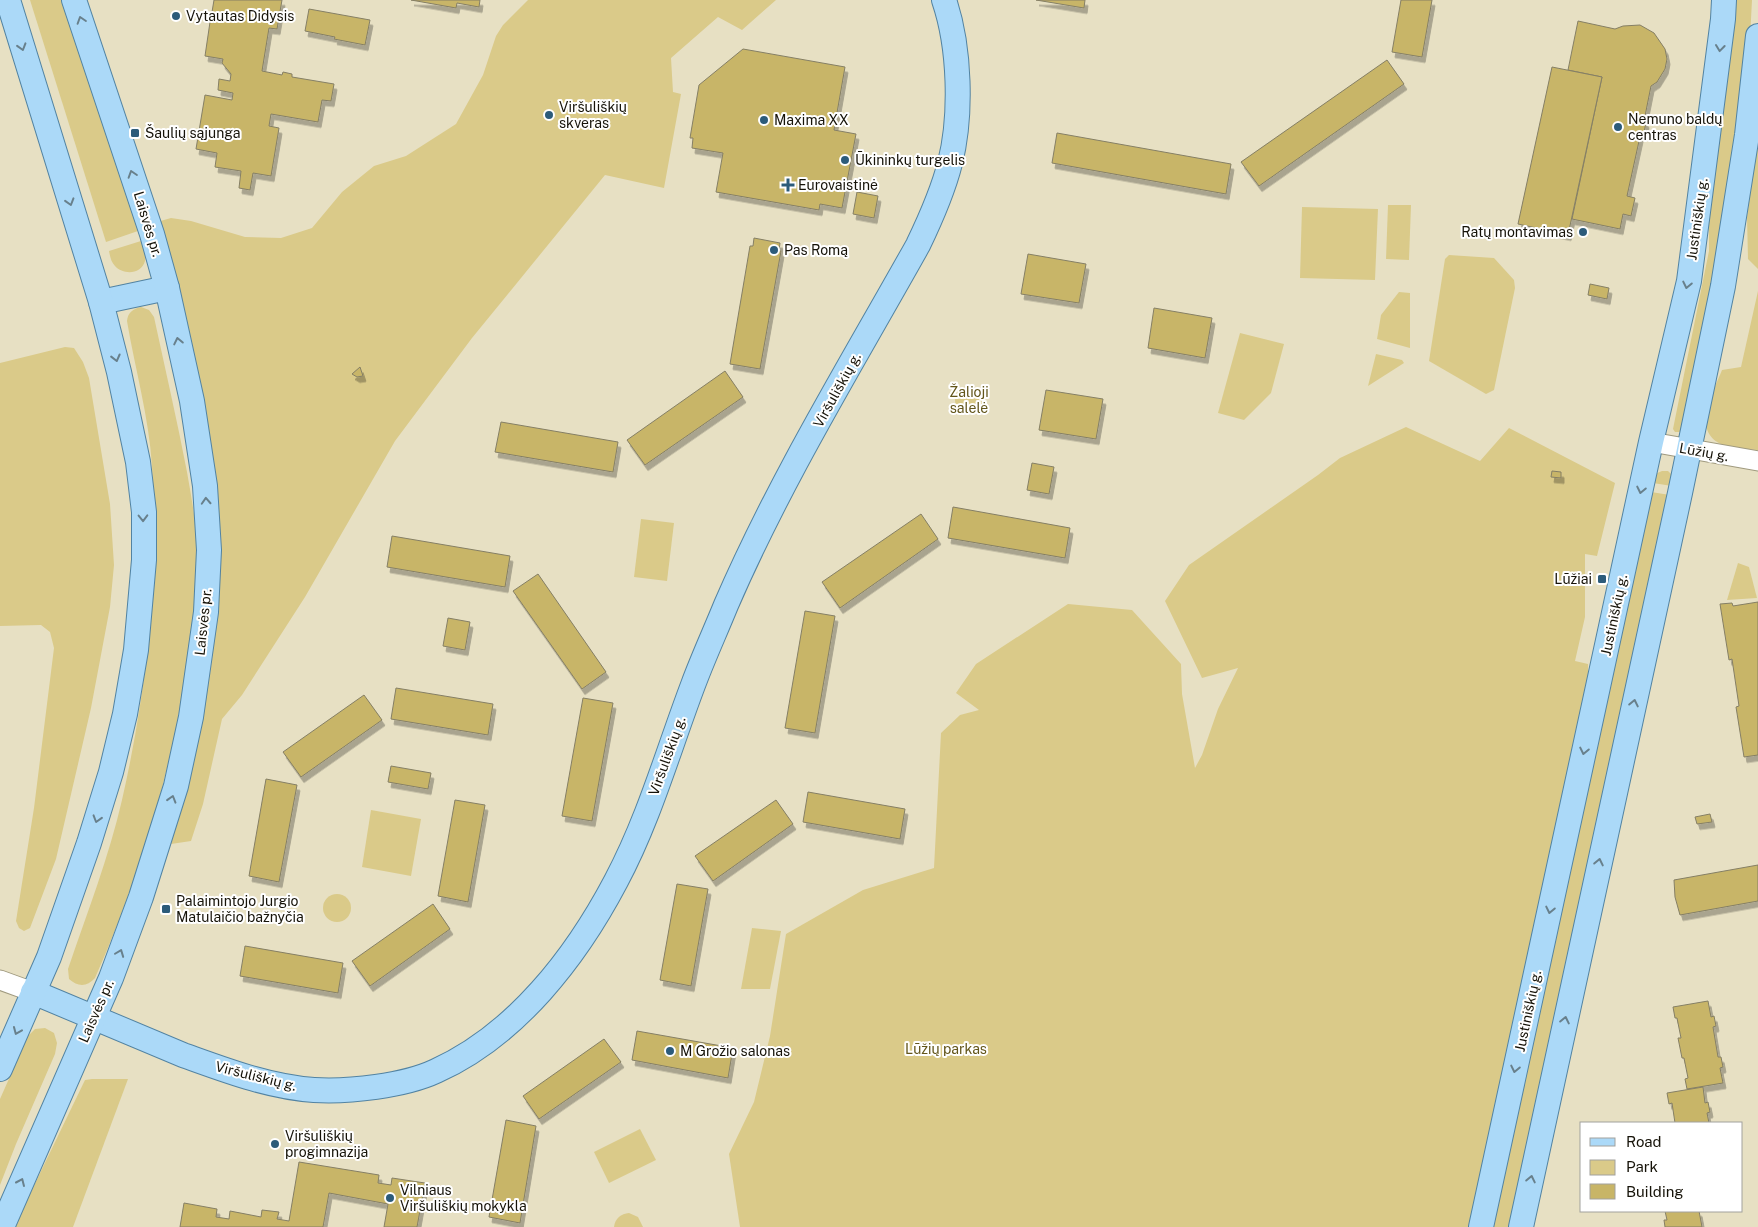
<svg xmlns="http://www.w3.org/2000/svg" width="1758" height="1227" font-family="'Public Sans',sans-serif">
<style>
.green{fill:#daca89}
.building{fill:#c8b567;stroke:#857f65;filter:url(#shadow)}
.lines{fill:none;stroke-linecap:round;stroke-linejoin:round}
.minor-casing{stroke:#a09a7f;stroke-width:21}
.major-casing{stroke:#5283a2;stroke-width:26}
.minor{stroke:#fff;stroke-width:19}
.major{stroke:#abd9f8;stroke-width:24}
.oneway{stroke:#68808c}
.poi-dot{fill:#2c5b7a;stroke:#fff;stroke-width:2}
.labels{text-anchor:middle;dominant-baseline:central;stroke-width:4;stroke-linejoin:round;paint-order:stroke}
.poi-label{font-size:14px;fill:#161309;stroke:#fff;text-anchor:start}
.street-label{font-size:14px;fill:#161309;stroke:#fff}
.park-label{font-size:14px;fill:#63561b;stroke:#fff}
</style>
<defs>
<filter id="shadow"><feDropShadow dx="3" dy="5.5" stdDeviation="0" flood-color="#0004"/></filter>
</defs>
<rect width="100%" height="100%" fill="#e7e0c3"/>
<g class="green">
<path d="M30 0H65L138 231 106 242Z"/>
<path d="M528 0H776L742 30 718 17 671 58 673 92 681 94 664 188 605 175 472 338 395 441 305 597 242 695 222 719 203 804 191 841 171 844C184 794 198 743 207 692 219 624 222 554 216 486L157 222 171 218 191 221 245 237 281 238 312 228 342 192 374 166 406 156 456 124 483 75 496 36 503 25Z"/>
<path d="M1735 0H1752L1750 38 1720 241 1682 430 1679 432H1675L1673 429 1709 251V207Z"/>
<path d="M1758 136V269L1748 259 1747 217Z"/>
<path d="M1388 205H1411L1409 260 1386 259Z"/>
<path d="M1302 207 1378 209 1375 280 1300 278Z"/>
<path d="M141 241C143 247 147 255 145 261 141 275 123 275 115 266 111 262 110 256 109 251Z"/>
<path d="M1449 255 1494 258 1514 280 1515 288 1494 390 1486 394 1429 361 1445 259Z"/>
<path d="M1758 291V450C1747 449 1733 449 1723 445 1690 431 1713 393 1722 370L1741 367Z"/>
<path d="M1399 292 1410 293V348L1377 339 1381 315Z"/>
<path d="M141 307 149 310 154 317C165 368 177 420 187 472 192 501 198 532 198 562 197 591 193 620 189 649 175 762 141 874 95 978 87 987 78 987 69 979L68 969C87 913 109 857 122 800 147 690 159 578 152 466 149 417 135 369 127 321 128 312 133 309 141 307Z"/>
<path d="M1240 333 1284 344 1271 393 1244 420 1218 413Z"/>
<path d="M65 347 74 348 83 362 89 378 110 504 114 565 110 607 91 708 56 859 30 928 24 931 19 928 16 921 34 808 54 648 50 632 41 625 0 626V363Z"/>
<path d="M1376 354 1402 360 1404 363 1368 386Z"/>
<circle cx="969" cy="400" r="14"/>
<path d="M1406 427 1480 461 1509 428 1615 483 1597 556 1585 554V617L1575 661 1588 664V692L1472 1227H740L729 1154 754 1102 770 1036 786 934 863 890 934 868 941 733 960 715 979 710 956 693 976 664 1068 604 1132 610 1181 664 1182 694 1195 768 1202 755 1218 709 1238 668 1202 678 1165 601 1189 565 1318 475 1340 458Z"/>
<path d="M1662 471H1668L1672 475V486L1653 483 1655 474Z"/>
<path d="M1651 492 1670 495 1509 1227H1492Z"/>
<path d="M641 519 674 523 667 581 634 577Z"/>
<path d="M1738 563 1749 567 1757 598 1727 600Z"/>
<path d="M371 810 421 819 411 876 362 867Z"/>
<circle cx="337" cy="908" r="14"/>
<path d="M752 928 781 931 770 989H741Z"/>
<path d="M45 1028 54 1033 57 1043 55 1054 16 1144 0 1185V1099L28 1036 35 1029Z"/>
<path d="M92 1079H128L73 1227H14L85 1080Z"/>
<path d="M640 1129 656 1160 609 1183 594 1152Z"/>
<path d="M629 1213 638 1217 643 1227H614C615 1218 621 1214 629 1213Z"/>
</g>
<g class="building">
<path d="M214 0H282L277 29 269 28 262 71 282 75 283 72 292 74V77L334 84 331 101 322 100 318 122 271 114 269 126 279 128 271 176 253 173 250 190 239 188 241 171 215 167 217 153 196 149 205 95 232 100 233 93 218 90 219 79 230 81 231 74 222 63 223 59 205 56 210 22H214L215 19 211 18Z"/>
<path d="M411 0H480L479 7 457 3 456 8Z"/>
<path d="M1036 0H1085L1084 8Z"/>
<path d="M1401 0H1432L1422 57 1392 52Z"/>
<path d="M309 9 370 20 365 45 334 39 335 37 305 31Z"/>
<path d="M1578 21 1615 29 1623 26 1640 25 1654 33 1665 49 1667 59 1665 69 1657 82 1651 86 1644 121 1646 122 1644 133 1641 132 1627 196 1635 198 1631 216 1623 214 1620 229 1572 219 1602 77 1568 70Z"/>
<path d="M743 49 845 67 834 130 856 134 842 208 820 204 819 210 716 192 723 153 692 148 693 138H690L699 85Z"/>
<path d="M1387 60 1404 84 1259 186 1241 162Z"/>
<path d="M1552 67 1602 77 1568 235 1518 224Z"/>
<path d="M1057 133 1231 164 1226 194 1052 163Z"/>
<path d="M857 192 878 196 874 218 853 214Z"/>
<path d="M754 238 780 243 779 251H781L760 369 730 364 750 246H753Z"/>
<path d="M1028 254 1086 264 1079 303 1021 294Z"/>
<path d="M1590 284 1609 288 1607 299 1588 295Z"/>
<path d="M1154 308 1212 318 1205 358 1148 348Z"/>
<path d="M360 367 363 376 357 377 352 374Z"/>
<path d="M725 371 743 397 645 465 627 440Z"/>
<path d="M1046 390 1103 399 1096 439 1039 430Z"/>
<path d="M501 422 618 442 613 472 495 452Z"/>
<path d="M1032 463 1054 467 1049 494 1027 490Z"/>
<path d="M1552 471 1561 472V478L1551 477Z"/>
<path d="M953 507 1070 528 1065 558 948 538Z"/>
<path d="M921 514 938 539 840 608 822 582Z"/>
<path d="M392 536 510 556 505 587 387 567Z"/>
<path d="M538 574 606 672 582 689 513 591Z"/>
<path d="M1758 602V755L1744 757 1736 707 1739 706 1732 659 1729 660 1720 604 1732 603 1733 606Z"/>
<path d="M805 611 835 616 815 733 785 728Z"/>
<path d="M448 618 470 622 465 650 443 646Z"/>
<path d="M396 688 493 704 488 735 391 719Z"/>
<path d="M364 695 382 720 301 777 283 752Z"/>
<path d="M583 698 613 703 592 821 562 816Z"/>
<path d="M391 766 431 773 428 789 388 782Z"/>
<path d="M266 779 297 785 279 882 249 876Z"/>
<path d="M808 792 905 809 900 839 803 822Z"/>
<path d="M455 800 485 805 468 902 438 896Z"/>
<path d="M776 800 793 824 713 881 695 856Z"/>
<path d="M1710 814 1712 822 1697 824 1695 817Z"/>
<path d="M1758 865V901L1680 915 1675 897 1674 880Z"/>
<path d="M677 884 708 889 691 986 660 980Z"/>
<path d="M433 904 450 929 370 986 352 961Z"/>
<path d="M245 946 343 963 338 993 240 976Z"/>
<path d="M1708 1001 1711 1017 1714 1016 1716 1026 1713 1027 1718 1057H1721L1723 1067 1720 1068 1723 1083 1687 1089 1685 1079 1688 1078 1684 1058H1682L1678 1038H1681L1677 1018H1675L1673 1007Z"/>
<path d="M637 1031 733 1048 728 1078 632 1060Z"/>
<path d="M604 1039 621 1062 539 1119 523 1096Z"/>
<path d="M1703 1087 1705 1103 1708 1102 1710 1112 1707 1113 1709 1123H1675L1672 1103 1669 1104 1667 1093Z"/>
<path d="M506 1120 536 1126 520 1223 489 1217Z"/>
<path d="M299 1162 379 1175 378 1183 391 1185 392 1178 425 1183 417 1227H384L388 1204 329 1193 323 1227H180L184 1203 217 1209 216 1217 229 1219 230 1211 261 1217 262 1210 279 1212 277 1219 289 1221Z"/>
<path d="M1665 1211H1699L1702 1227H1665L1664 1220H1667Z"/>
</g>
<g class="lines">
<defs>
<g id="minor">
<path d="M1651 442 1758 461"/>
<path d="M0 980 33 992"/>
</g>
<g id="major">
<path d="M101 302 167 288"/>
<path d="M33 992 183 1055C225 1070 269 1087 314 1090 349 1092 404 1086 436 1071 516 1035 576 957 616 881 649 819 668 751 693 685 703 658 715 632 726 605 780 480 852 363 918 245 931 218 943 191 950 163 962 115 960 47 944 0"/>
<path d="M0 1069 49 957 89 843 111 772 125 714 136 650 144 560V512L138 462 119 372 101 302 8 0"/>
<path d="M2 1227 111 978 141 897 176 786 191 717 206 612 209 550 205 486 192 401 167 288 152 234 74 0"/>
<path d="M1481 1227 1651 442 1689 281 1723 19 1724 0"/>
<path d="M1521 1227 1680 493 1723 286 1747 135 1758 36"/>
</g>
</defs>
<use href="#minor" class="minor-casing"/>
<use href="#major" class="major-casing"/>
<use href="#minor" class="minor"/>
<use href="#major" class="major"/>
</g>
<defs><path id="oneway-chevron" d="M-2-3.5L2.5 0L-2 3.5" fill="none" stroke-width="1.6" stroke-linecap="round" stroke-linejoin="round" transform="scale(1.25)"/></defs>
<g class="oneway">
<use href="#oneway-chevron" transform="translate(81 20) rotate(-108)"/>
<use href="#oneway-chevron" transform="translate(22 47) rotate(73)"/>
<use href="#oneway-chevron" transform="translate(1720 48) rotate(97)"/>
<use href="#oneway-chevron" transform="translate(132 174) rotate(-108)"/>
<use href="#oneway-chevron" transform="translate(70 202) rotate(73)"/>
<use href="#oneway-chevron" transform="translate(1687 285) rotate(102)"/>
<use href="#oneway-chevron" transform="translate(178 341) rotate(-102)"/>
<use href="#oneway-chevron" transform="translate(116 358) rotate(76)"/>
<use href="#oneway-chevron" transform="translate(1641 490) rotate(102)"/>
<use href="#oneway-chevron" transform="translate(206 501) rotate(-93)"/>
<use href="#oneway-chevron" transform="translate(143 518) rotate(89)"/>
<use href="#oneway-chevron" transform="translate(1634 703) rotate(-78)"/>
<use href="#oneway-chevron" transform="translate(1584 751) rotate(102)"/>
<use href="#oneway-chevron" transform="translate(172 799) rotate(-73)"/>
<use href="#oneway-chevron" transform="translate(97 819) rotate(107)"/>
<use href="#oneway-chevron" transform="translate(1599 862) rotate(-78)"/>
<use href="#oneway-chevron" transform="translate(1550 910) rotate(102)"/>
<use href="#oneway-chevron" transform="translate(120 953) rotate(-69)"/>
<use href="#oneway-chevron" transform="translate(1565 1020) rotate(-78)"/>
<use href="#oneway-chevron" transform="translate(17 1031) rotate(113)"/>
<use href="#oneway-chevron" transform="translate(1515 1069) rotate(102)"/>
<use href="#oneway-chevron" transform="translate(1531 1179) rotate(-78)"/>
<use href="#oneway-chevron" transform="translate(21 1182) rotate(-66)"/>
</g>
<g class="poi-dot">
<circle cx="176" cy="16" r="5"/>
<circle cx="549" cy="115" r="5"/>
<circle cx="764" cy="120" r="5"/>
<circle cx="1618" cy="127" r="5"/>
<rect x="130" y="128" width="10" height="10" rx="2.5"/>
<circle cx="845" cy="160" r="5"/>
<path d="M785.5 177.5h5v5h5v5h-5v5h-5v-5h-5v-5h5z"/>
<circle cx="1583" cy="232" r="5"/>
<circle cx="774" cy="250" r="5"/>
<rect x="1597" y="574" width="10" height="10" rx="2.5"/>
<rect x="161" y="904" width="10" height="10" rx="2.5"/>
<circle cx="670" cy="1051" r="5"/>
<circle cx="275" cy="1144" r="5"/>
<circle cx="390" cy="1198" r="5"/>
</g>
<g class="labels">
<g class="poi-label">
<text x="186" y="16">Vytautas Didysis</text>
<text x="559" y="107">Viršuliškių<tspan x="559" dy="16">skveras</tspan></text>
<text x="1628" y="119">Nemuno baldų<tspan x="1628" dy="16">centras</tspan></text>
<text x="774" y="120">Maxima XX</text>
<text x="145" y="133">Šaulių sąjunga</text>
<text x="855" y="160">Ūkininkų turgelis</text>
<text x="798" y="185">Eurovaistinė</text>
<text x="1573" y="232" text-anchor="end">Ratų montavimas</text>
<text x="784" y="250">Pas Romą</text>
<text x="1592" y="579" text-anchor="end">Lūžiai</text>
<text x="176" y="901">Palaimintojo Jurgio<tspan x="176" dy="16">Matulaičio bažnyčia</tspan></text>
<text x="680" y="1051">M Grožio salonas</text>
<text x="285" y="1136">Viršuliškių<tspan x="285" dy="16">progimnazija</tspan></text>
<text x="400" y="1190">Vilniaus<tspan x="400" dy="16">Viršuliškių mokykla</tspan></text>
</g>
<g class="street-label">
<text transform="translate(1697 219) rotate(-82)">Justiniškių g.</text>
<text transform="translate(148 224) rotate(73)">Laisvės pr.</text>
<text transform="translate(837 390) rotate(-61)">Viršuliškių g.</text>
<text transform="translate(1704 452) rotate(10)">Lūžių g.</text>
<text transform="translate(1614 615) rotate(-78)">Justiniškių g.</text>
<text transform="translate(203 622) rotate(-84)">Laisvės pr.</text>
<text transform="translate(667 756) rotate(-70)">Viršuliškių g.</text>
<text transform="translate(96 1011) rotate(-66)">Laisvės pr.</text>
<text transform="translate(1528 1011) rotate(-78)">Justiniškių g.</text>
<text transform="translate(256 1076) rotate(14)">Viršuliškių g.</text>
</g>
<g class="park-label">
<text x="969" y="392">Žalioji<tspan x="969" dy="16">salelė</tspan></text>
<text x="946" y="1049">Lūžių parkas</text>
</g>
</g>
<rect x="1580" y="1122" width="162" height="90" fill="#ffffff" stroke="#a2a19d"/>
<rect x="1590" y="1138" width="25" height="8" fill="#abd9f8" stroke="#a2a19d"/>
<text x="1626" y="1147" font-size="15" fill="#161309">Road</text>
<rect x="1590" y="1160" width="25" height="15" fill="#daca89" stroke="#a2a19d"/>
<text x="1626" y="1172" font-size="15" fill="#161309">Park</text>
<rect x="1590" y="1184" width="25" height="15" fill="#c8b567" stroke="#a2a19d"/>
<text x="1626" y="1197" font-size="15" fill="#161309">Building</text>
</svg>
